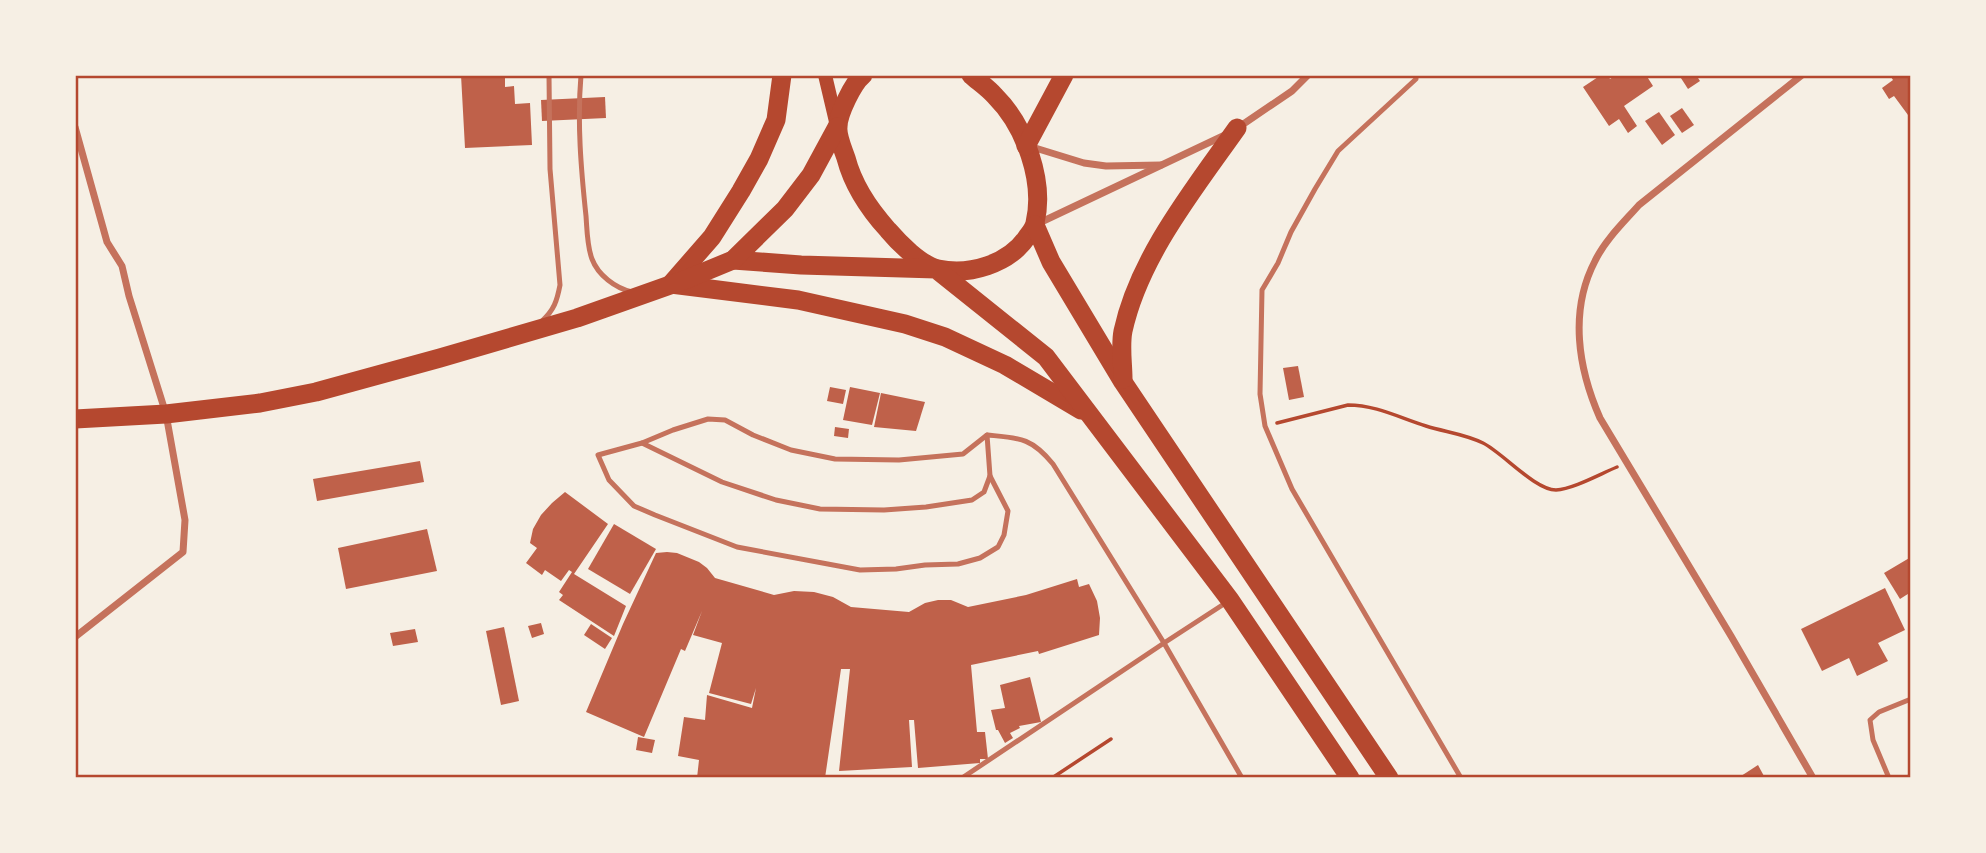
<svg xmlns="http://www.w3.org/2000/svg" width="1986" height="853" font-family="Jost,sans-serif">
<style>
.building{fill:#bf614a}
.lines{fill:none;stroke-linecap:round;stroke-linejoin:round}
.path{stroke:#b5482f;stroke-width:3.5}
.service{stroke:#c5725c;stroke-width:5}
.minor{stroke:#c5725c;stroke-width:7}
.secondary{stroke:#b5482f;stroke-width:14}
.trunk{stroke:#b5482f;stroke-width:19}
.neatline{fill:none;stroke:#b5482f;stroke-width:2.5}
</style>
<rect width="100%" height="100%" fill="#f6efe4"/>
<g class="building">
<path d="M461 75H505V87L514 86 515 104 530 103 532 145 465 148Z"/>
<path d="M1601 75H1608L1610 79 1616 75H1646L1653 86 1624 106 1637 126 1628 133 1619 119 1609 126 1583 87Z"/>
<path d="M1679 75H1696L1700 81 1688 89Z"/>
<path d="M1893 75H1911V112L1908 115 1894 96 1889 99 1882 88 1893 80 1891 77Z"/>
<path d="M605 97 606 118 542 121 541 100Z"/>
<path d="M1682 108 1694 125 1682 133 1670 116Z"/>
<path d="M1659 112 1675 135 1662 145 1645 121Z"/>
<path d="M1298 366 1304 397 1289 400 1283 368Z"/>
<path d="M830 387 846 390 843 404 827 401Z"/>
<path d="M850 387 880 393 872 425 843 420Z"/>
<path d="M881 393 925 402 916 431 874 427Z"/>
<path d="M835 427 849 429 848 438 834 436Z"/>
<path d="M420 461 424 482 317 501 313 479Z"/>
<path d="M565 492 608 524 574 574 626 606 614 636 559 600 563 595 559 592 572 572 569 570 561 581 545 570 542 575 526 563 537 548 530 543 533 529 541 515 552 503Z"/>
<path d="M614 524 656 549 630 594 588 569Z"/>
<path d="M427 529 437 571 346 589 338 548Z"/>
<path d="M667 552 677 553 699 562 707 568 715 578 774 595 794 591 814 592 833 597 851 607 909 612 925 603 938 600H951L968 607 1026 595 1077 579 1079 587 1089 584 1097 601 1100 618 1099 635 1039 654 1038 651 971 665 977 732H985L988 759H980V763L918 768 914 720H909L912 767 839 771 850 669H841L825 778H697L699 760 678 756 684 717 705 720 707 695 752 708 756 688 751 704 709 693 722 643 693 635 702 611 685 651 681 649 644 737 586 712 623 624 656 553Z"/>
<path d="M1911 557V592L1900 599 1884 573Z"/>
<path d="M1885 588 1905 630 1878 643 1888 661 1857 676 1849 658 1822 671 1801 629Z"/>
<path d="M541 623 544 634 532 638 528 626Z"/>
<path d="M591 624 612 638 605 649 584 635Z"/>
<path d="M504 627 519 701 501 705 486 631Z"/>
<path d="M415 629 418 642 393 646 390 633Z"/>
<path d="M1030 677 1041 722 1019 726 1020 728 1010 733 1013 738 1005 743 998 730H996L991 710 1005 708 1000 685Z"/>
<path d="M638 737 655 740 652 753 636 750Z"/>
<path d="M1758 765 1765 778H1738Z"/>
</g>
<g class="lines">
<g class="path">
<path d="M1277 423 1348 405C1376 405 1400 418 1426 426 1445 432 1465 434 1483 443 1503 453 1535 490 1556 490 1573 489 1600 474 1617 467"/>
<path d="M1052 778 1111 739"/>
</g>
<g class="service">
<path d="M581 75C577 122 581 169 586 216 587 229 587 246 592 259 598 275 615 288 632 292"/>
<path d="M1416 75V79L1338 151 1315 189 1291 232 1278 263 1262 290 1260 394 1265 426 1292 489 1461 778"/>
<path d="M542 321C554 310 557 301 560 285L550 169 549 75"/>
<path d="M642 443 722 482 776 500 820 509 884 510 926 507 972 500 984 492 990 476 987 435"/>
<path d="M990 476 1008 511 1004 535 998 547 980 558 958 564 925 565 896 569 860 570 737 547 655 515 634 506 609 480 598 455 642 443 673 430 708 419 725 420 753 435 791 450 835 459 899 460 963 454 987 435C1019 438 1031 437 1053 464L1164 643 1227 602"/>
<path d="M962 778 1164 643 1242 778"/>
<path d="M1889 778 1873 740 1870 720 1879 712 1911 699"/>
<path d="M1907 778 1911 776"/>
</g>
<g class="minor">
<path d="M1802 75 1639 205C1624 222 1605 240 1595 261 1569 311 1578 368 1600 418L1731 636 1813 778"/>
<path d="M75 127 107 242 122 266 129 296 166 414 185 520 183 552 75 637"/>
<path d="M1239 127 1292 91 1308 75"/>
<path d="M1032 147 1084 163 1106 166 1161 165"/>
<path d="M1037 224 1225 135"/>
</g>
<path class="secondary" d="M825 75 837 126"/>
<g class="trunk">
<path d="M782 75 776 120 759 159 741 191 712 237 671 284 798 300 905 324 945 337 1005 365 1081 410"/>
<path d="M863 75C853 83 838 114 838 127 837 136 843 149 846 158 853 185 869 209 888 230 899 243 921 265 938 269 969 276 1009 264 1027 237 1030 233 1034 228 1035 223 1045 181 1025 126 995 96 988 88 979 82 971 75"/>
<path d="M1026 146 1064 75"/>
<path d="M1035 225 1051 262 1123 382 1389 778"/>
<path d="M733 260 801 265 936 269 1046 357 1230 600 1350 778"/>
<path d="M1123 379C1123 364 1120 346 1123 331 1139 257 1194 189 1237 128"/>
<path d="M75 419 166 414 260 403 316 392 440 358 577 318 687 279 733 260 785 209 811 175 837 127"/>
</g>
</g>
<rect width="1986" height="853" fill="none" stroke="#f6efe4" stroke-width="154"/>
<rect x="77" y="77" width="1832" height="699" class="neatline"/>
</svg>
